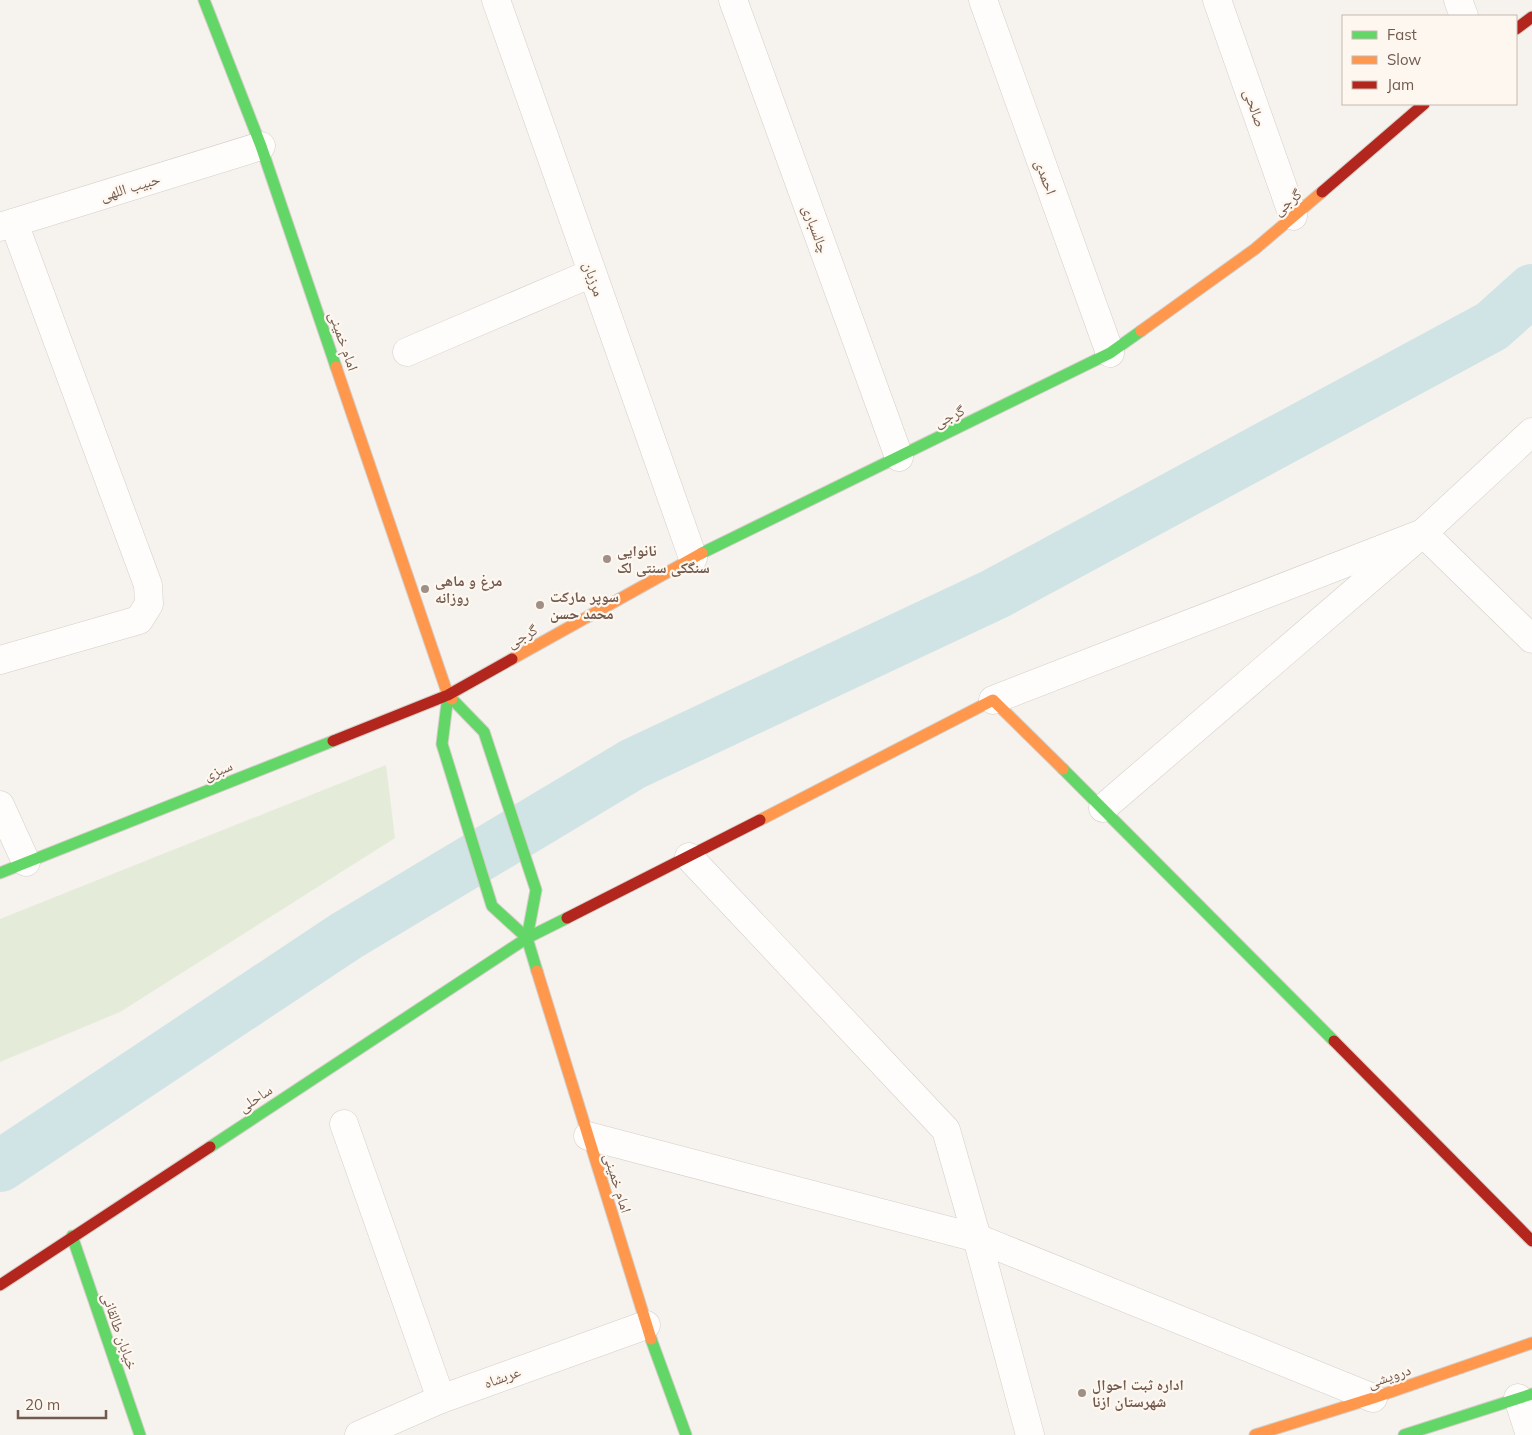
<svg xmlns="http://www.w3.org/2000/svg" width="1532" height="1435" font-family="Mulish,'Noto Naskh Arabic',sans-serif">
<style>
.green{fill:#e4ecd9}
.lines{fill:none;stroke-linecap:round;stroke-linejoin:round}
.river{stroke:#d0e4e5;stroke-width:52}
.street-casing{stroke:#d4cec8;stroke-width:29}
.fast-casing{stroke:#d4cec8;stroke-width:13}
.slow-casing{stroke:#d4cec8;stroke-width:13}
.jam-casing{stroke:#d4cec8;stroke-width:13}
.street{stroke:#fefdfc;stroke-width:28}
.fast{stroke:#63d668;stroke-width:11}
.slow{stroke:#ff974d;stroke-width:11}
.jam{stroke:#b3261e;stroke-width:11}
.poi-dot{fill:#a08f86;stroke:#fdf7ef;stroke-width:2}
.labels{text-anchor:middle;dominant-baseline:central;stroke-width:4.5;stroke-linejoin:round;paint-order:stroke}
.street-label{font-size:15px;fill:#725a4f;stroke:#fdf7ef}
.poi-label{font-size:15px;font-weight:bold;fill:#725a4f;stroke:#fdf7ef;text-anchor:start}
</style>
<rect width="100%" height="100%" fill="#f6f2ed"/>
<path class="green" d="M386 765 395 838 120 1012 0 1062V919Z"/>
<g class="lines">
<path class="river" d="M0 1166 346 936 633 764 995 594 1492 326 1532 290"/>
<defs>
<g id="street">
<path d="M496 0 693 558"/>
<path d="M733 0 899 457"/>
<path d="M983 0 1110 353"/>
<path d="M1217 0 1293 216"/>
<path d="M1458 0 1464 16"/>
<path d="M0 227 261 146"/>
<path d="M407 352 592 273"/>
<path d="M0 660 139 620 149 604 148 585 14 223"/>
<path d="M993 700 1423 533 1532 432"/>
<path d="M0 805 26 862"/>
<path d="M1103 808 1423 533 1532 639"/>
<path d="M689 857 946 1130 977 1238 1030 1435"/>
<path d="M344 1124 441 1399"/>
<path d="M588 1136 977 1238 1373 1398"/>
<path d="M1518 1398 1530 1435"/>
<path d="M359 1435 441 1399 646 1325"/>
</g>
<g id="fast">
<path d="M204 0 261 146 336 367"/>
<path d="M702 553 1110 353 1141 331"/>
<path d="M448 695 442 744 492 906 527 938"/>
<path d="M452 699 484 732 536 890 527 938 537 971"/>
<path d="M1063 769 1334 1041"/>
<path d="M0 873 333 741"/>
<path d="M210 1147 527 938 567 918"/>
<path d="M72 1236 140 1435"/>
<path d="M651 1339 686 1435"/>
<path d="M1404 1435 1532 1394"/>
</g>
<g id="slow">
<path d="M1141 331 1255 249 1322 192"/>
<path d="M336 367 448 695 452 699"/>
<path d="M512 659 702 553"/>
<path d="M760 820 993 700 1063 769"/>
<path d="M537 971 651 1339"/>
<path d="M1255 1435 1373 1398 1532 1343"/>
</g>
<g id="jam">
<path d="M1516 29 1532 17"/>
<path d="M1322 192 1424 104"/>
<path d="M333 741 448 695 512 659"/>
<path d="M567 918 760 820"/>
<path d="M1334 1041 1532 1241"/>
<path d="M0 1285 210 1147"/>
</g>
</defs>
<use href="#street" class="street-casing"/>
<use href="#fast" class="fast-casing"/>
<use href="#slow" class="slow-casing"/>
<use href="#jam" class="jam-casing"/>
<use href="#street" class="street"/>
<use href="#fast" class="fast"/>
<use href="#slow" class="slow"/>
<use href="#jam" class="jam"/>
</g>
<g class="poi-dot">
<circle cx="607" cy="559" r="5"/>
<circle cx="425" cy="589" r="5"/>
<circle cx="540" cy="605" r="5"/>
<circle cx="1082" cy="1393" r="5"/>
</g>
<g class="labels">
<g class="street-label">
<text transform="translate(1255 108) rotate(71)">صالحی</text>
<text transform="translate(1046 177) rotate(70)">احمدی</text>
<text transform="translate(130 187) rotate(-17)">حبیب اللهی</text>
<text transform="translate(1287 202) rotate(-40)">گرجی</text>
<text transform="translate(816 229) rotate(70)">چالسباری</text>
<text transform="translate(594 279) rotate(71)">مرزبان</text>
<text transform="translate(344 341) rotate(71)">امام خمینی</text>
<text transform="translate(949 416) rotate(-26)">گرجی</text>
<text transform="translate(522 636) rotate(-29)">گرجی</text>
<text transform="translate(218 770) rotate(-22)">سبزی</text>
<text transform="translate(255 1098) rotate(-33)">ساحلی</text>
<text transform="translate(618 1183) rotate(73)">امام خمینی</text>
<text transform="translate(120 1331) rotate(71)">خیابان طالقانی</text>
<text transform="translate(1389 1376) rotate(-19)">درویشی</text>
<text transform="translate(502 1377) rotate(-20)">عربشاه</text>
</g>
<g class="poi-label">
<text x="617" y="550">نانوایی<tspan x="617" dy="17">سنگکی سنتی لک</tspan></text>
<text x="435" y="580">مرغ و ماهی<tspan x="435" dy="17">روزانه</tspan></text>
<text x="550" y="596">سوپر مارکت<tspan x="550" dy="17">محمد حسن</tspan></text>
<text x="1092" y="1384">اداره ثبت احوال<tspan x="1092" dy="17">شهرستان ازنا</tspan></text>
</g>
</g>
<rect x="1342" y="15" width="175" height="90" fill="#fdf7ef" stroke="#c5b8af"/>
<rect x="1352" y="31" width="25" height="8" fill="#63d668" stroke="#c5b8af"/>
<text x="1387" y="40" font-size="15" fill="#725a4f">Fast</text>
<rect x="1352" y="56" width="25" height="8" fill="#ff974d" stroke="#c5b8af"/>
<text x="1387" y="65" font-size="15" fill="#725a4f">Slow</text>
<rect x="1352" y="81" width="25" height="8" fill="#b3261e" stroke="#c5b8af"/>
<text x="1387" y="90" font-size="15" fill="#725a4f">Jam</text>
<path d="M18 1410v8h88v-8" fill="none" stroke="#725a4f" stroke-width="2.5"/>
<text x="25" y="1410" font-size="15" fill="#725a4f" stroke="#fdf7ef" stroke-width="4" paint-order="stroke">20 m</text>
</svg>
